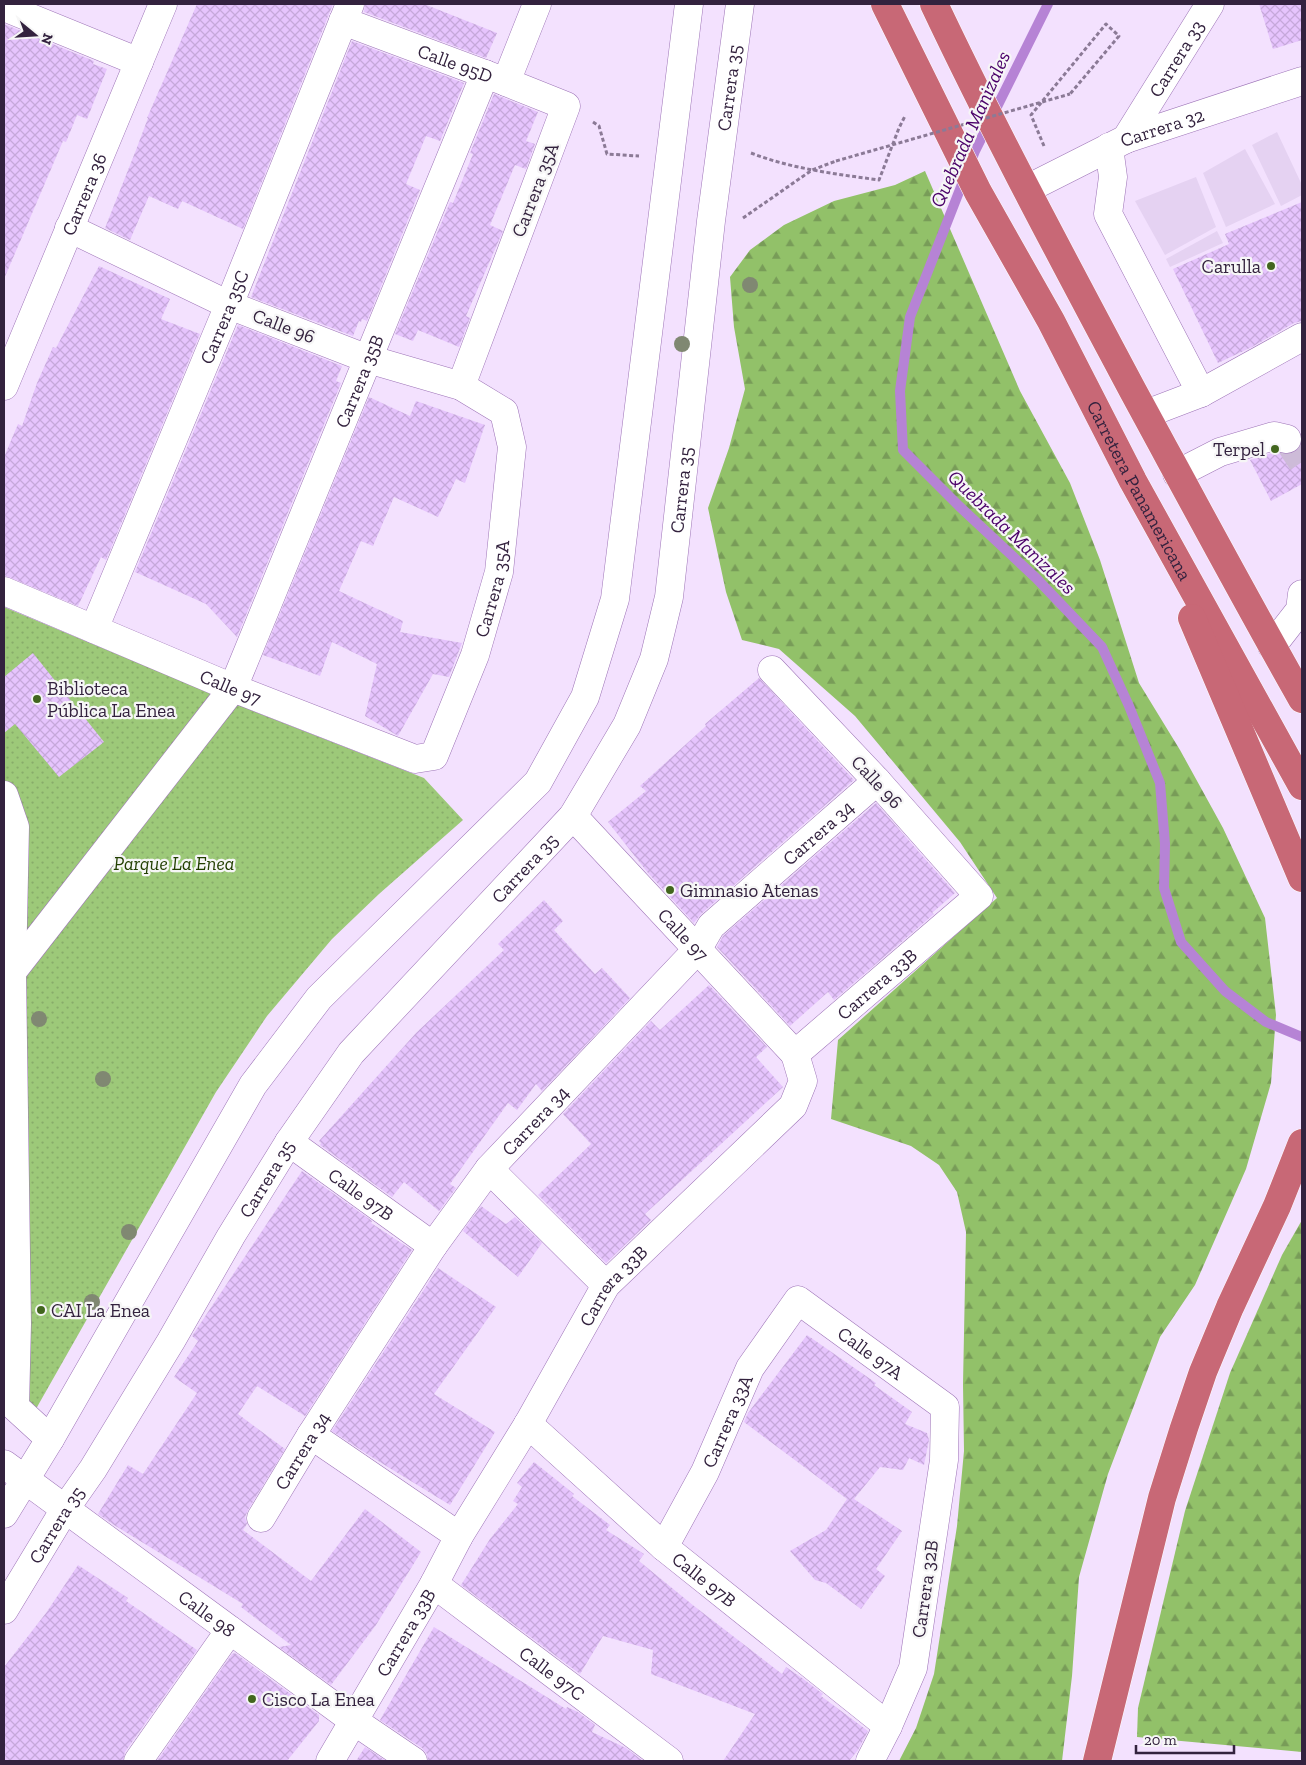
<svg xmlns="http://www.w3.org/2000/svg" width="1306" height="1765" font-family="'Zilla Slab',serif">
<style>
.built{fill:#e5d2f2}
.forest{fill:url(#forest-firs)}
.park{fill:url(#park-dots)}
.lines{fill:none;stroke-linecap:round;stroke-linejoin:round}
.stream{stroke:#b683d5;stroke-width:10}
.building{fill:url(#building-cross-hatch)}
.minor-tunnel{stroke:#cdbbd8;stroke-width:28;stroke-dasharray:28 14;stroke-linecap:butt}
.minor-casing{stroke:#9d74b7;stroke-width:29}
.highway-casing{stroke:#fff;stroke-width:29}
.path{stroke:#8b7a96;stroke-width:3;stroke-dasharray:4 2.5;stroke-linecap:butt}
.minor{stroke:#fff;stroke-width:28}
.highway{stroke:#c86876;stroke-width:28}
.path-bridge{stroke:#8b7a96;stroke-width:3;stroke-dasharray:4 2.5;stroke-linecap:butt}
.tree{fill:#808872}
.poi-dot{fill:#42661e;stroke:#f6f6f6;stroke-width:2}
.labels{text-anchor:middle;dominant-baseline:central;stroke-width:4.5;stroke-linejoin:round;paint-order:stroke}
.street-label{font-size:19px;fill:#33223e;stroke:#f6f6f6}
.poi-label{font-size:19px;fill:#33223e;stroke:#f6f6f6;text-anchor:start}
.park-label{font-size:19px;font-style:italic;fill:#223f00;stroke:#f6f6f6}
.water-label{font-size:20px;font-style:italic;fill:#4a0069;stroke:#f6f6f6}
</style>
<defs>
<pattern id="forest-firs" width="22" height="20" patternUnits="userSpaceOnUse" patternTransform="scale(1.25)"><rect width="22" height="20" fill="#92c169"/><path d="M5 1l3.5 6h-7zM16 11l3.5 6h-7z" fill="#789c58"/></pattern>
<pattern id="park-dots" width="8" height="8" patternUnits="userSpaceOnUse" patternTransform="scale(1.25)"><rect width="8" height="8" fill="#9dc979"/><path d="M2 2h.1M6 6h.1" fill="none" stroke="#88ac6a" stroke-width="1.8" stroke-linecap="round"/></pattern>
<pattern id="building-cross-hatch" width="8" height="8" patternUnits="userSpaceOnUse" patternTransform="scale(1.25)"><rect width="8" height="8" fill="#e6c4fd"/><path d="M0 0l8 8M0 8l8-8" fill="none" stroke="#c6a8da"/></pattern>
</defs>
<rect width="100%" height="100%" fill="#f3e1fe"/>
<g class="built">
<path d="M1277 132 1302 185V195L1281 206 1252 145Z"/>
<path d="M1245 149 1275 204 1226 227 1203 173Z"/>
<path d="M1196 177 1216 227 1165 255 1135 201Z"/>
<path d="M1217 231 1223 243 1170 267 1166 259Z"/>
</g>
<g class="forest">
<path d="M925 171 1020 391 1070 483 1100 560 1139 683 1180 750 1223 828 1265 918 1276 1015 1271 1083 1246 1169 1195 1285 1160 1337 1108 1474 1079 1577 1072 1676 1062 1761H899L916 1728 934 1674 957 1526 964 1451 963 1384 966 1232 957 1192 939 1165 911 1146 831 1119 838 1040 997 898 960 842 855 716 779 649 742 640 726 592 708 508 729 448 745 389 734 327 730 277 750 250 784 225 834 201 895 185Z"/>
<path d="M1302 1220V1752L1137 1737 1138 1708 1185 1511 1230 1373 1282 1255Z"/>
</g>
<path class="park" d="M4 607 258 713 424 778 463 820 379 894 332 939 267 1016 216 1092 24 1430 4 1416Z"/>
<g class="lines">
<path class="stream" d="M1048 4 975 151 910 317 900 391 903 450 959 506 1036 578 1102 647 1129 706 1160 783 1165 844 1164 888 1181 942 1225 991 1266 1022 1302 1037"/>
</g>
<g class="building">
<path d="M197 4H333L243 229 182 201 178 209 149 196 130 240 105 228 136 150 148 118H147Z"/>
<path d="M365 4H424L497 33 486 58 364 12Z"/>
<path d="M1259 4H1302V40L1273 49Z"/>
<path d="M4 24 94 61 93 64 107 69 87 119 77 115 66 142 63 141 4 279Z"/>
<path d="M352 41 464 83 440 141 426 136 406 184 420 190 367 321 362 319 361 322 359 321 353 336 251 297Z"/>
<path d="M494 94 538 112 526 141 535 144 526 169 515 165 490 225 503 231 466 316 470 318 459 347 418 330 413 341 395 334 450 202 453 203 473 154 470 153Z"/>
<path d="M1302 202V321L1294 323 1252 347 1218 363 1173 269 1229 244 1225 234Z"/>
<path d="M99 266 170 299 161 319 200 334 106 560 101 557 78 606 4 575V457L18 424 22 426 37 383 53 347 56 348Z"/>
<path d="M238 325 342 366 336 381 341 383 237 637 206 604 135 572Z"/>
<path d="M369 397 410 416 416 401 485 425 465 483 456 479 438 517 394 497 373 546 361 541 339 591 403 621 400 632 462 643 449 677 433 674 398 736 365 716 377 664 332 642 320 676 263 655Z"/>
<path d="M1302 442V484L1271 501 1250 460 1274 452 1284 454H1292L1299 449Z"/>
<path d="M33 653 104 742 59 777 15 724 4 733V677Z"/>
<path d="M759 678 854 780 701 914 694 923 648 873 608 822 646 791 640 786 706 726 705 724Z"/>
<path d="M876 803 955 893 932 913 934 914 834 1000 828 992 790 1026 717 947 723 936Z"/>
<path d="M544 900 563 921 554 930 595 974 602 968 630 998 542 1091 536 1084 517 1110 508 1103 450 1184 456 1188 439 1211 404 1182 392 1197 320 1145 321 1143 319 1141 416 1033 504 950 498 944Z"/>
<path d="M709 985 767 1047 756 1057 783 1087 645 1214 651 1220 606 1263 538 1195 591 1144 563 1114 651 1021 660 1030Z"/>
<path d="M302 1171 372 1221 371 1223 412 1250 305 1416 257 1386 238 1414 285 1449 248 1510 245 1517 247 1524 243 1530 311 1581 365 1509 421 1552 376 1625 331 1685 279 1647 291 1645 241 1607 243 1604 114 1525 98 1514 128 1465 143 1474 197 1393 174 1377 198 1341 192 1336Z"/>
<path d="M481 1206 506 1224 515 1217 542 1243 518 1277 463 1231Z"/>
<path d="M438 1268 496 1307 434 1394 495 1432 450 1505 370 1456 332 1431Z"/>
<path d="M807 1335 876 1383 874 1385 912 1412 905 1424 927 1433 929 1440 924 1465 909 1458 903 1470 880 1467 854 1499 902 1531 876 1569 885 1576 861 1609 826 1583 815 1580 790 1551 826 1530 847 1499 744 1422 748 1413Z"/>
<path d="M534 1462 574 1494 572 1496 610 1525 606 1530 644 1554 639 1561 694 1606 782 1674 786 1667 802 1678 823 1694 821 1696 868 1731 858 1750 849 1761H723L755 1714 651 1674 653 1650 603 1636 580 1674 461 1585 490 1539 518 1504 513 1501 522 1487 517 1483Z"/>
<path d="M78 1565 128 1598 126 1601 197 1650 125 1752 123 1761H4V1667L46 1613Z"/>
<path d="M434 1627 566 1709 567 1707 578 1712 595 1725 592 1732 626 1748 643 1761H428L427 1754 422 1748 380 1720Z"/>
<path d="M235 1653 319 1715V1721L287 1761H157L232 1654Z"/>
<path d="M365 1747 386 1761H356Z"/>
</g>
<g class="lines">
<path class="minor-tunnel" d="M1287 439 1302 462"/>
<defs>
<g id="minor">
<path d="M4 7 139 62"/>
<path id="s1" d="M343 21 506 82 566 106 461 386"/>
<path d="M506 82 537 4"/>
<path id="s2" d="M1126 139 1210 4"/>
<path d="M1109 147 1113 177 1108 214 1201 393 1146 414"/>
<path id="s3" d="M1027 189 1126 139 1302 81"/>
<path id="s4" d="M4 386 163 4"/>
<path d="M1201 393 1302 337"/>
<path d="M1177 474 1220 452 1274 436 1287 439"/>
<path id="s5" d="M4 591 233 688 415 759 434 756 475 655 499 572 512 447 504 412 461 386 368 359 229 305 69 228"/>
<path id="s6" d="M94 629 229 305 350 4"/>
<path d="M1272 646 1300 610 1302 594"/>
<path d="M4 795 15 827 12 972"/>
<path id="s7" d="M573 816 795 1054"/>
<path id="s8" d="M289 1142 433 1246"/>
<path d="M489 1169 606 1285"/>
<path id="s9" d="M528 1424 664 1547 888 1726"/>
<path d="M311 1435 459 1536"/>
<path id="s10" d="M50 1439 15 1407 17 1324 12 972 233 688 485 74"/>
<path id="s11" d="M4 1464 354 1721 413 1761"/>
<path d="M4 1514 50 1439 253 1085 319 998 538 782 585 697 615 599 689 4"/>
<path id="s12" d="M261 1518 311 1435 433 1246 489 1169 697 950 711 926 877 781"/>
<path id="s13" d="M664 1547 705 1472 750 1368 798 1300 945 1407 944 1460 913 1668 888 1726 870 1761"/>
<path id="s14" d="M434 1584 669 1761"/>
<path id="s15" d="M4 1610 65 1509 93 1469 171 1341 231 1236 289 1142 351 1053 573 816 627 725 654 659 669 597 711 221 740 4"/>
<path d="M138 1761 230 1630"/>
<path id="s16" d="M330 1761 434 1584 459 1536 528 1424 606 1285 793 1106 803 1081 795 1054 979 896 877 781 772 670"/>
</g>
<g id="highway">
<path id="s17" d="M885 4 978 192 1051 321 1133 481 1302 786"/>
<path d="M934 4C996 135 1065 263 1133 391 1189 494 1244 597 1302 699"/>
<path d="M1192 618 1302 878"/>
<path d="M1097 1761 1162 1498 1184 1428 1203 1372 1230 1307 1277 1206 1302 1143"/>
</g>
</defs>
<use href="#minor" class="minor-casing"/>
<use href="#highway" class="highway-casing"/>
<g class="path">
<path d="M593 122 599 126 607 154 639 156"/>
<path d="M1044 146 1031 115 1106 24 1119 36 1070 94"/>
<path d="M751 153C792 169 836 174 879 180L899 128 905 116"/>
<path d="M743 218 812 170 836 161"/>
</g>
<use href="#minor" class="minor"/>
<use href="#highway" class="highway"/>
<path class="path-bridge" d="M836 161 1070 94"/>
</g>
<g class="tree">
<circle cx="750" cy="285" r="8"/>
<circle cx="682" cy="344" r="8"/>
<circle cx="39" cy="1019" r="8"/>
<circle cx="103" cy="1079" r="8"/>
<circle cx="129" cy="1232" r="8"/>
<circle cx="92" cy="1302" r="8"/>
</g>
<g class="poi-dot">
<circle cx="1271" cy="266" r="5"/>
<circle cx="1275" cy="449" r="5"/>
<circle cx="37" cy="699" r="5"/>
<circle cx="670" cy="890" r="5"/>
<circle cx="41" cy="1310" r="5"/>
<circle cx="252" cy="1699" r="5"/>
</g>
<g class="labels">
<g class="street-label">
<text stroke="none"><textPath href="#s2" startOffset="95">Carrera 33</textPath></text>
<text stroke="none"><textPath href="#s1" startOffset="120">Calle 95D</textPath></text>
<text stroke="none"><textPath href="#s15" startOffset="1735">Carrera 35</textPath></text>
<text stroke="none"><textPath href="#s3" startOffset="149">Carrera 32</textPath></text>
<text transform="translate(535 190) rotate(-69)">Carrera 35A</text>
<text stroke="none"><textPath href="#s4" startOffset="208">Carrera 36</textPath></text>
<text stroke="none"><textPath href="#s6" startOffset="338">Carrera 35C</textPath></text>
<text transform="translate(284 326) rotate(21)">Calle 96</text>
<text stroke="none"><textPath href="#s10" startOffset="1174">Carrera 35B</textPath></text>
<text stroke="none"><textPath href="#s17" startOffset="549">Carretera Panamericana</textPath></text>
<text stroke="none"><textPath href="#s15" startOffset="1330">Carrera 35</textPath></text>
<text stroke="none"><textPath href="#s5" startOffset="641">Carrera 35A</textPath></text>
<text stroke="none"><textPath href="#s5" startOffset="246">Calle 97</textPath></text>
<text transform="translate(877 782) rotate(47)">Calle 96</text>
<text stroke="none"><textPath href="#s12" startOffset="889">Carrera 34</textPath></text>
<text stroke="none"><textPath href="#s15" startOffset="910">Carrera 35</textPath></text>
<text stroke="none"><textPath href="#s7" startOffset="162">Calle 97</textPath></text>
<text stroke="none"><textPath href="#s16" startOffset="972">Carrera 33B</textPath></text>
<text stroke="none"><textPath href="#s12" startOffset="484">Carrera 34</textPath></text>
<text stroke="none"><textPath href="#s15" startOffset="505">Carrera 35</textPath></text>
<text stroke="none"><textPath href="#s8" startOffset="89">Calle 97B</textPath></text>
<text stroke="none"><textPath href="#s16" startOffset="554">Carrera 33B</textPath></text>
<text stroke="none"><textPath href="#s13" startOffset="372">Calle 97A</textPath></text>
<text stroke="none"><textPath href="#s13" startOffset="141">Carrera 33A</textPath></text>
<text stroke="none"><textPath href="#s12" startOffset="79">Carrera 34</textPath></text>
<text stroke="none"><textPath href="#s15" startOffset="100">Carrera 35</textPath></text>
<text stroke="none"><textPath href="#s9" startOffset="235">Calle 97B</textPath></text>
<text transform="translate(925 1589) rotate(-82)">Carrera 32B</text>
<text stroke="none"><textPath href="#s11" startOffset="252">Calle 98</textPath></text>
<text stroke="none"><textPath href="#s16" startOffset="149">Carrera 33B</textPath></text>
<text stroke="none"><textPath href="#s14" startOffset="148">Calle 97C</textPath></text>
</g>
<g class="poi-label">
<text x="1261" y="266" text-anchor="end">Carulla</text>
<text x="1265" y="449" text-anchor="end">Terpel</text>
<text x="47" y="688">Biblioteca<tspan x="47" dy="22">Pública La Enea</tspan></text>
<text x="680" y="890">Gimnasio Atenas</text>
<text x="51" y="1310">CAI La Enea</text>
<text x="262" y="1699">Cisco La Enea</text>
</g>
<g class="park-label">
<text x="174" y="863">Parque La Enea</text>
</g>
<g class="water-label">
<text transform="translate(970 129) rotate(-66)">Quebrada Manizales</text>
<text transform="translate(1012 532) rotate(44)">Quebrada Manizales</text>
</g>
</g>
<rect width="1306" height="1765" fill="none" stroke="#33223e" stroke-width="10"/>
<g transform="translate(35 35) rotate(108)" stroke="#f6f6f6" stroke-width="4" paint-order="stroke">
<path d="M0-4L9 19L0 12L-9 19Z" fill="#33223e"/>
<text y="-8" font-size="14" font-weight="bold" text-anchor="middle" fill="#33223e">N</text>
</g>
<path d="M1136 1745v8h98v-8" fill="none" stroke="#33223e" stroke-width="2.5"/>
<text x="1144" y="1745" font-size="15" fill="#33223e" stroke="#f6f6f6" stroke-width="4" paint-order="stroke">20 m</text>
</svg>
